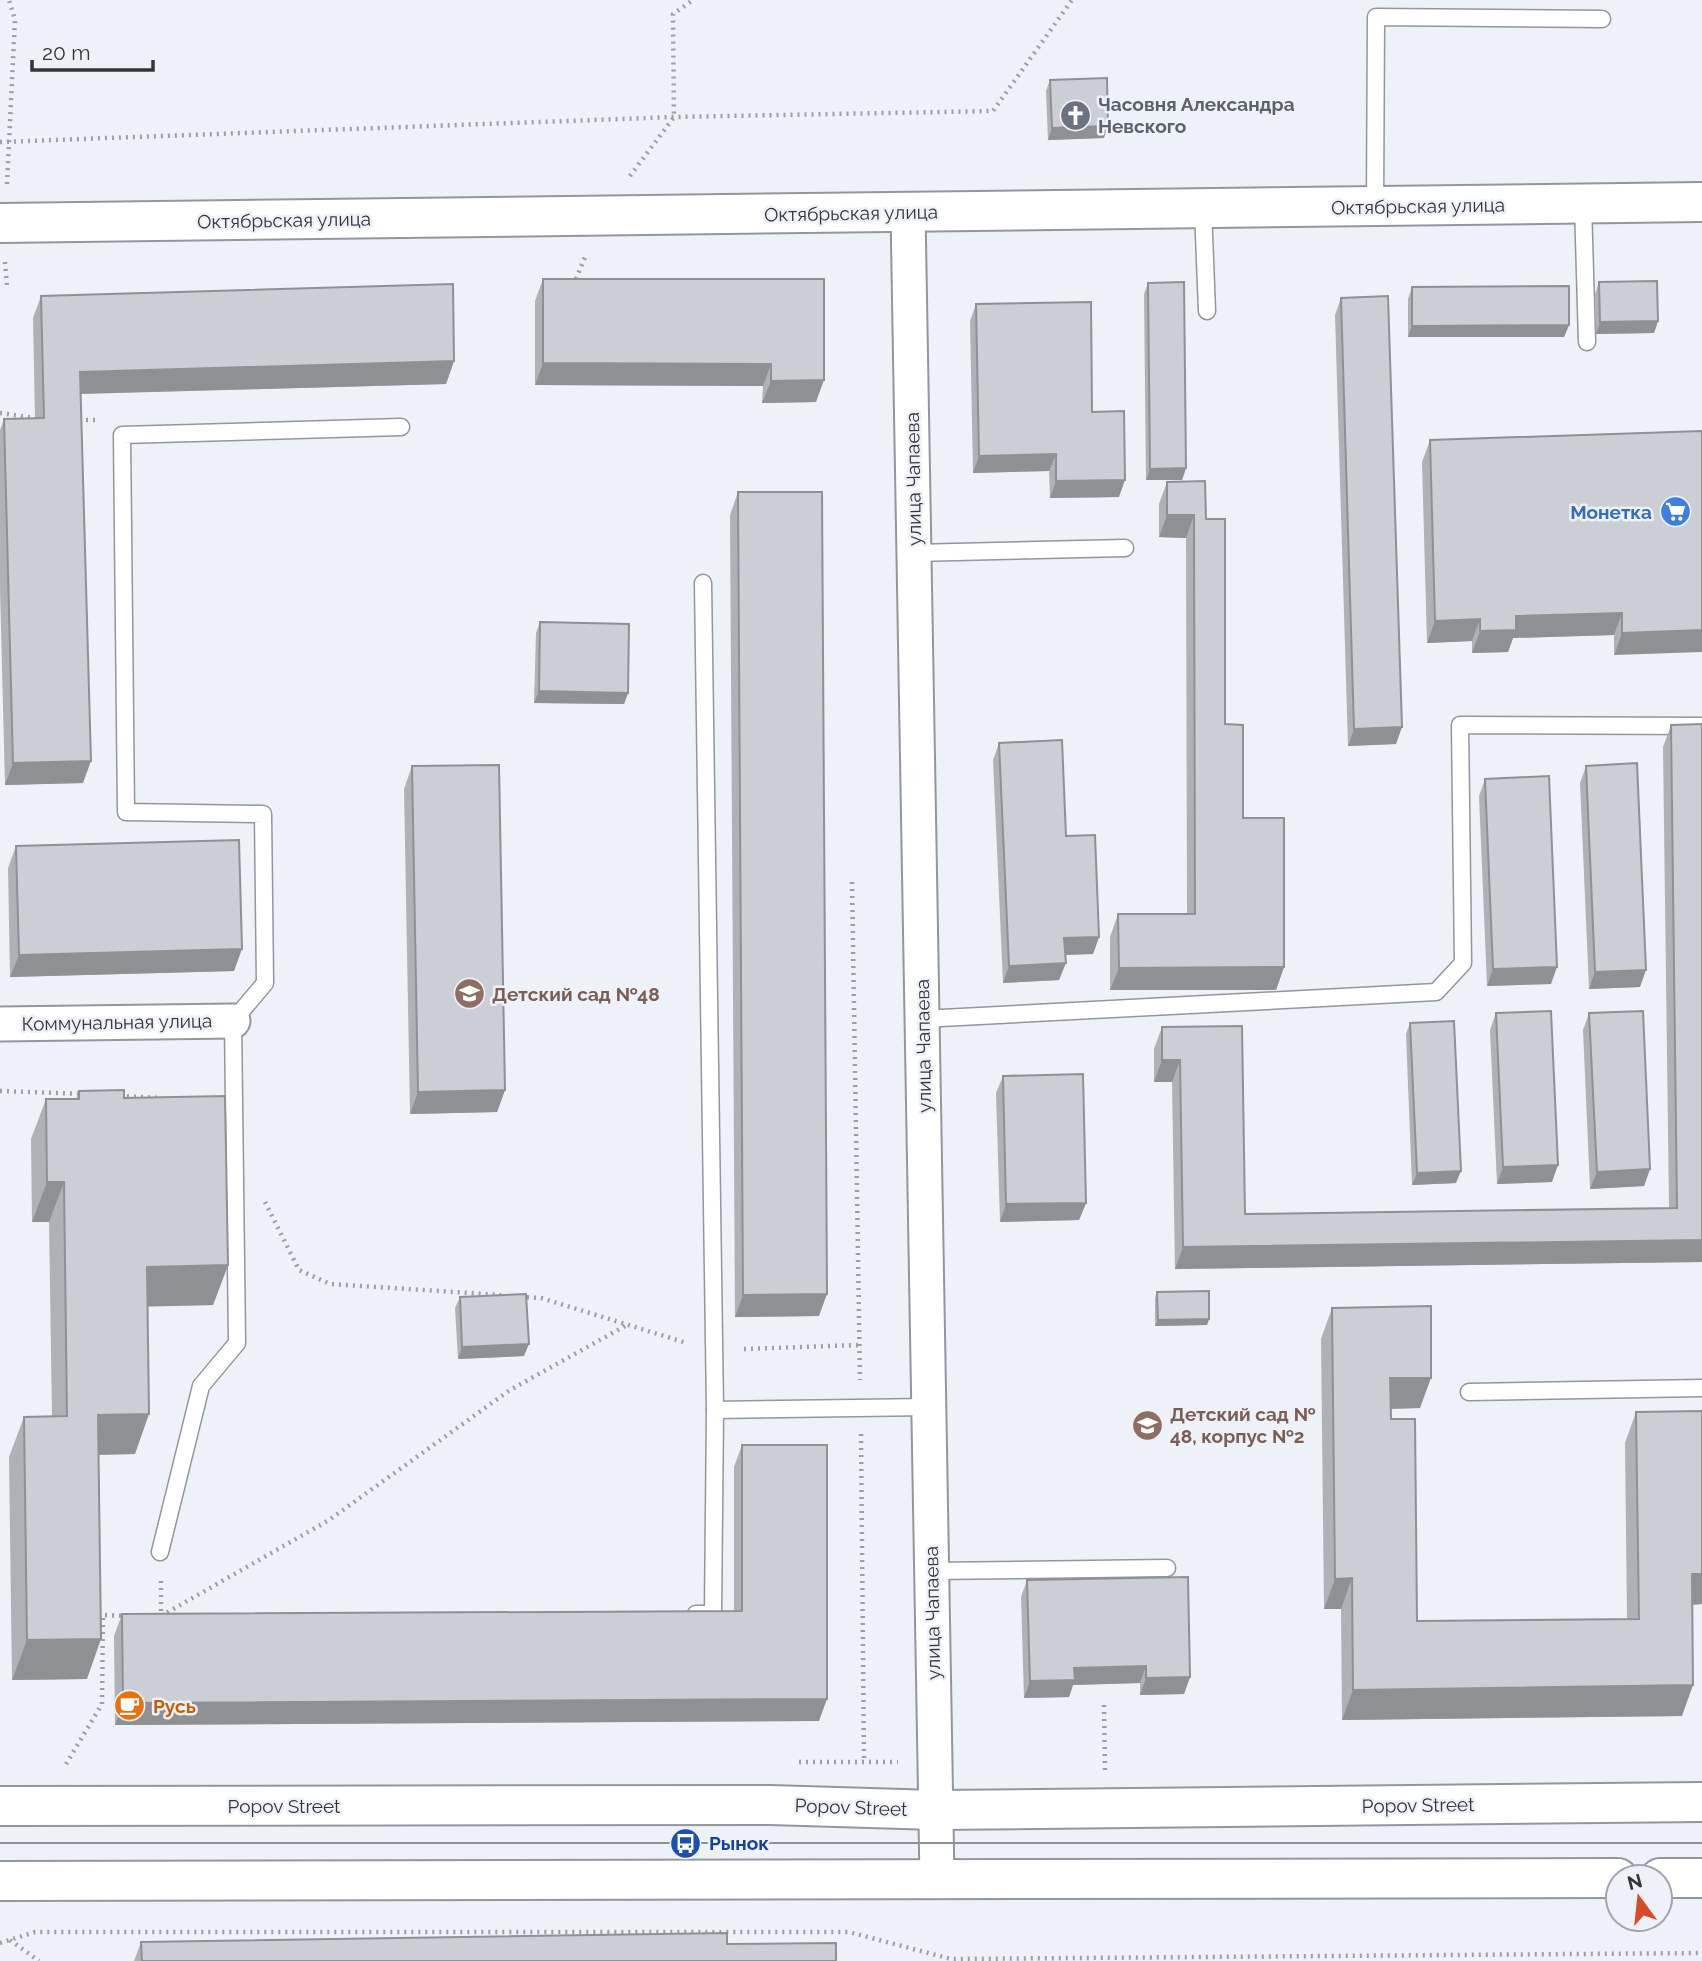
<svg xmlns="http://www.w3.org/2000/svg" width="1702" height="1961" font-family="Raleway,sans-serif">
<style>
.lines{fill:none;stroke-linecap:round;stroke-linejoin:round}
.service-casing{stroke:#93969b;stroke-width:19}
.minor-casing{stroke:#93969b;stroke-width:37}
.tertiary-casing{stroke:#93969b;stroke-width:42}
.secondary-casing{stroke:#93969b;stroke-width:42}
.path{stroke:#9c9ea2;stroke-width:4.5;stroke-dasharray:2 5;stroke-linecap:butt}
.service{stroke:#fff;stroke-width:16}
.minor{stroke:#fff;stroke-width:33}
.tertiary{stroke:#fff;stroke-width:38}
.secondary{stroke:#fff;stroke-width:38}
.tram{stroke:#8f9195;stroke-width:2}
.wall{fill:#afb1b6}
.shaded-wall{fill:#8e9094}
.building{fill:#cbced4;stroke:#8e9094;stroke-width:2}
.labels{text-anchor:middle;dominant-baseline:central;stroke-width:5;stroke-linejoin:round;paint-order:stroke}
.worship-label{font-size:19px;font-weight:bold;fill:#5b616d;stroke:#eef1f7;text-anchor:start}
.street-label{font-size:19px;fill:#333436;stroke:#eef1f7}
.shop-label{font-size:19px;font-weight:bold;fill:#366cbe;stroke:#eef1f7;text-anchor:end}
.education-label{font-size:19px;font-weight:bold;fill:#785e54;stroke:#eef1f7;text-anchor:start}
.food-label{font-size:19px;font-weight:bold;fill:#c56008;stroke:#eef1f7;text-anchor:start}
.transit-label{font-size:19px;font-weight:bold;fill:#164399;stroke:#eef1f7;text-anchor:start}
</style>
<rect width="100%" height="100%" fill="#eef1f7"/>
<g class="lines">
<defs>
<g id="service">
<path d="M1583 204 1587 342"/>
<path d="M1375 206 1376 17 1602 19"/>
<path d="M1203 209 1207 311"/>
<path d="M914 553 1125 548"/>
<path d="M703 583 715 1410"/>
<path d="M922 1019 1436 992 1463 963 1460 725 1702 726"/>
<path d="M1469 1392 1702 1388"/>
<path d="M160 1552 201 1386 237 1343 233 1021 265 983 263 814 126 812 122 435 401 427"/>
<path d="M932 1571 1167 1568"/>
<path d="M696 1614H713L715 1410 929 1407"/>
</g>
<g id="minor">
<path d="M908 212 937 1879"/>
<path d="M0 1024 233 1021"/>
</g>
<g id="tertiary">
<path d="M0 1806 770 1805 936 1810 1702 1802"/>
<path d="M1660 1878H1702"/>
<path d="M0 1881 1618 1878"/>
</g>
<path id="secondary" d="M0 223 1702 202"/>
</defs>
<use href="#service" class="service-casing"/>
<use href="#minor" class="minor-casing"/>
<use href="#tertiary" class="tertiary-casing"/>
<use href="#secondary" class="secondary-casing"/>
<g class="path">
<path d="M0 142 674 117 993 111 1072 0"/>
<path d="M630 176 674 117 673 14 693 0"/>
<path d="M7 184 15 20 9 0"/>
<path d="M5 262 7 286"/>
<path d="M576 279 585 257"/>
<path d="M0 413 35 418"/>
<path d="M79 420H98"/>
<path d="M852 882 860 1380"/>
<path d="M0 1091 83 1094"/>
<path d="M120 1096 163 1098"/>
<path d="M265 1202 299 1270 330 1284 501 1295"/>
<path d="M520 1297 541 1298 687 1343"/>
<path d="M744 1349 860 1345"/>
<path d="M861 1434 864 1762"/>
<path d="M161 1581V1616L329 1520 510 1390 625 1326"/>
<path d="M1104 1705 1105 1770"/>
<path d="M799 1762H898"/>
<path d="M66 1764 102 1704 103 1615 125 1616"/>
<path d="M10 1940 39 1961"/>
<path d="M0 1943 35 1932H849L951 1959 1702 1953"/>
</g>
<use href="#service" class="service"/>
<use href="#minor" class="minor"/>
<use href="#tertiary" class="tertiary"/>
<use href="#secondary" class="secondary"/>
<path class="tram" d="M0 1843H1702"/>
</g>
<g class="wall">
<path d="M1050 80 1104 138 1048 140 1046 91Z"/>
<path d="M543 279H824L816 402 762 403 763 386 535 385V301Z"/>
<path d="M1599 282 1658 321 1654 333 1596 334 1595 294Z"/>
<path d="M1148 283 1186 468 1182 480H1146L1144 294Z"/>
<path d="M1412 287 1569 325 1564 337H1408V299Z"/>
<path d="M41 296 454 361 446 384 81 394 83 783 5 785 0 589V430L4 419 35 418 33 318Z"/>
<path d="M1341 298 1396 744 1348 746 1335 315Z"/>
<path d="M976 304 1092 412 1119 497 1050 498 1049 471 973 473 970 321Z"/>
<path d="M1702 431 1614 655V635L1513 638 1508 652 1472 653V641L1427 643 1422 462 1430 440Z"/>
<path d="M1167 482 1206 519 1225 724 1243 818 1284 967 1276 990H1110V937L1118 914H1187L1186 538 1159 537V504Z"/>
<path d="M738 492 819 1316 735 1317 730 515Z"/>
<path d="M540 622 628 693 624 704 534 703 536 633Z"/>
<path d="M1702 724V1262L1175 1269 1172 1082H1154V1049L1162 1027 1242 1026 1245 1214 1669 1208 1663 747 1671 725Z"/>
<path d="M999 743 1066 836 1099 937 1093 954 1065 955 1059 980 1003 983 993 760Z"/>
<path d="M412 766 505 1090 497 1112 410 1114 404 789Z"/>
<path d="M1586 766 1640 987 1589 989 1580 783Z"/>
<path d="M1485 779 1551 984 1487 986 1479 796Z"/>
<path d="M16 846 234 971 10 977 8 868Z"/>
<path d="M1496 1013 1552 1182 1497 1184 1490 1030Z"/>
<path d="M1589 1013 1650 1169 1644 1186 1590 1189 1583 1030Z"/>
<path d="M1410 1023 1456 1183 1412 1185 1406 1034Z"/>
<path d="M1003 1076 1086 1203 1079 1220 1000 1222 996 1093Z"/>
<path d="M79 1091 124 1098 228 1265 213 1305 148 1306 135 1454 99 1455 87 1679 12 1680 9 1457 24 1417 52 1416 49 1222H32L31 1139 46 1099H76Z"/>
<path d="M1157 1292 1209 1319 1207 1325 1155 1326V1298Z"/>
<path d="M460 1297 524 1356 458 1359 455 1308Z"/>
<path d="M1332 1308 1420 1408 1391 1409V1419L1417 1621 1627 1619 1625 1443 1636 1412 1702 1604 1693 1605 1682 1716 1342 1720 1341 1609H1324L1321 1339Z"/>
<path d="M742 1445 819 1721 115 1725 114 1636 122 1614 734 1611V1467Z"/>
<path d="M1027 1580 1190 1677 1184 1694 1140 1695V1683L1073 1685 1069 1697 1024 1698 1021 1597Z"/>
<path d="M141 1942 727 1944 836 1961H134Z"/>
</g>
<g class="shaded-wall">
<path d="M1108 126 1104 138 1048 140 1052 128Z"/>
<path d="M1658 321 1654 333 1596 334 1600 322Z"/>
<path d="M1569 325 1564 337H1408L1412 326Z"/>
<path d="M454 361 446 384 72 394 80 372Z"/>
<path d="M543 363 771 364 763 386 535 385Z"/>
<path d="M824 380 816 402 762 403 771 381Z"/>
<path d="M1056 454 1049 471 973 473 979 456Z"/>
<path d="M1186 468 1182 480H1146L1150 469Z"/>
<path d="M1125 480 1119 497 1050 498 1056 481Z"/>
<path d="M1167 515H1194L1186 538 1159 537Z"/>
<path d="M1622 613 1614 635 1513 638 1508 652 1472 653 1480 631 1516 616Z"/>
<path d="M1480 619 1472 641 1427 643 1435 621Z"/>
<path d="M1702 630V652L1614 655 1622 633Z"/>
<path d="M539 691 628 693 624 704 534 703Z"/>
<path d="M1402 727 1396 744 1348 746 1354 729Z"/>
<path d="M91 761 83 783 5 785 13 763Z"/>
<path d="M1099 937 1093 954 1058 955 1064 938Z"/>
<path d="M242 949 234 971 10 977 19 955Z"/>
<path d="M1066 963 1059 980 1003 983 1009 966Z"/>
<path d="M1284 967 1276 990H1110L1119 968Z"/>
<path d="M1557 967 1551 984 1487 986 1493 969Z"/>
<path d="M1646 970 1640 987 1589 989 1595 972Z"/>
<path d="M1162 1060H1180L1172 1082H1154Z"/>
<path d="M505 1090 497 1112 410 1114 418 1092Z"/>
<path d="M1558 1165 1552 1182 1497 1184 1503 1167Z"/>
<path d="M1650 1169 1644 1186 1590 1189 1597 1172Z"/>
<path d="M1461 1171 1456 1183 1412 1185 1417 1173Z"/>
<path d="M47 1182H64L49 1222H32Z"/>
<path d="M1086 1203 1079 1220 1000 1222 1006 1204Z"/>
<path d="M1702 1240V1262L1175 1269 1183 1247Z"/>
<path d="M228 1265 213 1305 132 1307 147 1267Z"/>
<path d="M827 1294 819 1316 735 1317 743 1295Z"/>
<path d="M1209 1319 1207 1325 1155 1326 1158 1320Z"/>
<path d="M529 1344 524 1356 458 1359 462 1347Z"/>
<path d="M1390 1378H1431L1420 1408 1379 1409Z"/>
<path d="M149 1414 135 1454 83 1455 98 1415Z"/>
<path d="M1692 1574H1702V1604L1681 1605Z"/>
<path d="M1352 1578 1341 1609H1324L1335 1579Z"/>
<path d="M101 1639 87 1679 12 1680 27 1640Z"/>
<path d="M1146 1666 1140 1683 1073 1685 1069 1697 1024 1698 1030 1681 1074 1668Z"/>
<path d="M1190 1677 1184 1694 1140 1695 1146 1678Z"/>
<path d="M1693 1685 1682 1716 1342 1720 1353 1690Z"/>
<path d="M827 1699 819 1721 115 1725 123 1703Z"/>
</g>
<g class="building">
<path d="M1107 78 1108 126 1052 128 1050 80Z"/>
<path d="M543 279H824V380L771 381V364L543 363Z"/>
<path d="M1657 281 1658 321 1600 322 1599 282Z"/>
<path d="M1184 282 1186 468 1150 469 1148 283Z"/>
<path d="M453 284 454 361 80 372 91 761 13 763 4 419 44 418 41 296Z"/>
<path d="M1569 286V325L1412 326V287Z"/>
<path d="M1388 296 1402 727 1354 729 1341 298Z"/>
<path d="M1091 302 1092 412 1124 411 1125 480 1056 481V454L979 456 976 304Z"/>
<path d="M1702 431V630L1622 633V613L1516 616V630L1480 631V619L1435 621 1430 440Z"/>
<path d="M1205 481 1206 519H1225V724L1243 725V818H1284V967L1119 968 1118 914H1195L1194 515H1167V482Z"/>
<path d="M738 492H822L827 1294 743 1295Z"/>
<path d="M540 622 629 624 628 693 539 691Z"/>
<path d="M1702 724V1240L1183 1247 1180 1060H1162V1027L1242 1026 1245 1214 1677 1208 1671 725Z"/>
<path d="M1062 740 1066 836 1095 835 1099 937 1064 938 1066 963 1009 966 999 743Z"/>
<path d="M1637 763 1646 970 1595 972 1586 766Z"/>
<path d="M499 765 505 1090 418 1092 412 766Z"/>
<path d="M1549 776 1557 967 1493 969 1485 779Z"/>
<path d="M239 840 242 949 19 955 16 846Z"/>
<path d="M1551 1011 1558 1165 1503 1167 1496 1013Z"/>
<path d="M1643 1011 1650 1169 1597 1172 1589 1013Z"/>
<path d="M1454 1021 1461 1171 1417 1173 1410 1023Z"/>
<path d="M1083 1074 1086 1203 1006 1204 1003 1076Z"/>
<path d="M124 1090V1098L225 1096 228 1265 147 1267 149 1414 98 1415 101 1639 27 1640 24 1417 67 1416 64 1182H47L46 1099H79V1091Z"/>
<path d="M1209 1291V1319L1158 1320 1157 1292Z"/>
<path d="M526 1294 529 1344 462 1347 460 1297Z"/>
<path d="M1431 1306V1378H1390L1391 1419H1415L1417 1621 1639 1619 1636 1412 1702 1411V1574H1692L1693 1685 1353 1690 1352 1578 1335 1579 1332 1308Z"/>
<path d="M742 1445H827V1699L123 1703 122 1614 742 1611Z"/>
<path d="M1188 1577 1190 1677 1146 1678V1666L1074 1668 1075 1680 1030 1681 1027 1580Z"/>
<path d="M727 1933V1944L836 1943V1961H142L141 1942Z"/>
</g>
<defs>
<symbol id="church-disc" viewBox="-11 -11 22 22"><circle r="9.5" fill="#6b7280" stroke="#eef1f7"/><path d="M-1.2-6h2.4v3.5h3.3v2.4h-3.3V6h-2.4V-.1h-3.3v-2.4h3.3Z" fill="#fff"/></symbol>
<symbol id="supermarket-disc" viewBox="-11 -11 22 22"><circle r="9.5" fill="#3f7fe0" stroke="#eef1f7"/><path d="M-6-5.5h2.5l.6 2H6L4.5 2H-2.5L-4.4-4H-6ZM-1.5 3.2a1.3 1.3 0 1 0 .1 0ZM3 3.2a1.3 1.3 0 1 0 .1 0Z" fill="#fff"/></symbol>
<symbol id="school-disc" viewBox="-11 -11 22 22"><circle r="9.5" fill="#8d6e63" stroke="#eef1f7"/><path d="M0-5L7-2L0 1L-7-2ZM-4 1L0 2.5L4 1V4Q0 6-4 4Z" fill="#fff"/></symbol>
<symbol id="cafe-disc" viewBox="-11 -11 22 22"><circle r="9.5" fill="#e8710a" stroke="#eef1f7"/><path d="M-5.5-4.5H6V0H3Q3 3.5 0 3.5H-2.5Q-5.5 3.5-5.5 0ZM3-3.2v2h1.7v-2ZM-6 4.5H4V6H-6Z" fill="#fff"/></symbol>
<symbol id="bus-disc" viewBox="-11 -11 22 22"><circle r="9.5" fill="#1a4fb4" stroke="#eef1f7"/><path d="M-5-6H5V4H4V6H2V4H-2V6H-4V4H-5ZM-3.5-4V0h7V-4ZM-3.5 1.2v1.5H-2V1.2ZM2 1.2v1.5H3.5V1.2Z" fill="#fff"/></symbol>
</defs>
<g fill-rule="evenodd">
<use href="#church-disc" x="1058" y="98" width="35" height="35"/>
<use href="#supermarket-disc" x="1658" y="494" width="35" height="35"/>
<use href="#school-disc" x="452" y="976" width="35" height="35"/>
<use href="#school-disc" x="1130" y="1408" width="35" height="35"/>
<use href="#cafe-disc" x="112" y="1688" width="35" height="35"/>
<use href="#bus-disc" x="668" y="1826" width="35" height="35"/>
</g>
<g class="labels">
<g class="worship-label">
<text x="1098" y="104">Часовня Александра<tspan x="1098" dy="22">Невского</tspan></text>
</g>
<g class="street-label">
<text transform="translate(1418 206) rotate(-1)">Октябрьская улица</text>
<text transform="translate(851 213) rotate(-1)">Октябрьская улица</text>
<text transform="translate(284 220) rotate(-1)">Октябрьская улица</text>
<text transform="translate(913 479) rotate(-91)">улица Чапаева</text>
<text transform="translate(117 1022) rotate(-1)">Коммунальная улица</text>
<text transform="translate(923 1046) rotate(-91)">улица Чапаева</text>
<text transform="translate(932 1613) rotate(-91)">улица Чапаева</text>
<text transform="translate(1418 1805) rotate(-1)">Popov Street</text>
<text x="284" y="1806">Popov Street</text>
<text transform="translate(851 1807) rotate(2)">Popov Street</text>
</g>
<g class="shop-label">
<text x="1652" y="512">Монетка</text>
</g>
<g class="education-label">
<text x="492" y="994">Детский сад №48</text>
<text x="1170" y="1414">Детский сад №<tspan x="1170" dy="22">48, корпус №2</tspan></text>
</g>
<g class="food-label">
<text x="153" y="1706">Русь</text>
</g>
<g class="transit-label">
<text x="709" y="1843">Рынок</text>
</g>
</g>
<g transform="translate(1639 1898) rotate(345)"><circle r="33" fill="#eef1f7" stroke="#a3a5aa" stroke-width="2"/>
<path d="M0-5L12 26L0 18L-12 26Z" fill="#d54c26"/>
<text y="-10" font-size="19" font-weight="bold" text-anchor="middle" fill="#333436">N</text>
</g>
<path d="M32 60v10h121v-10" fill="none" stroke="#333436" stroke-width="3.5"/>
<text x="42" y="60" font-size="21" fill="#333436" stroke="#eef1f7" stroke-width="5" paint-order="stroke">20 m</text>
</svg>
